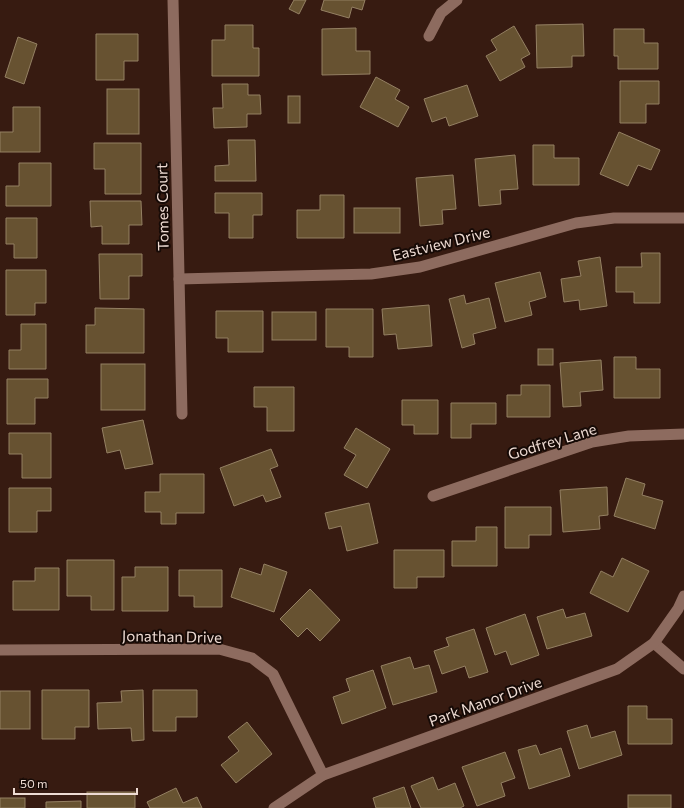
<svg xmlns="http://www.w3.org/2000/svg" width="684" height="808" font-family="Commissioner,sans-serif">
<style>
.building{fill:#675231;stroke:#948063}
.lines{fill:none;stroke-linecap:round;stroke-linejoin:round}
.minor{stroke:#8d6b5f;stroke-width:11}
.labels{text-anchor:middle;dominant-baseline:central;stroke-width:4;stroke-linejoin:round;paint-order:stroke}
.street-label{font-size:15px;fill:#eedbd3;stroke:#160a06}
</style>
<rect width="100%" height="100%" fill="#371b11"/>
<g class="building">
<path d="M294 0H306L299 14 289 9Z"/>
<path d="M324 0H365L362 10 352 7 349 18 321 10Z"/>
<path d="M583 24 584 56H572V67L537 68 536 25Z"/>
<path d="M225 25H253V48H259V76H212V40H225Z"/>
<path d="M514 26 530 54 521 59 525 67 500 81 486 56 497 50 491 40Z"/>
<path d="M356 28V51H370V74L322 75V29Z"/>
<path d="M614 29H644V43H658V69H618V56H614Z"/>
<path d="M96 34H138V61H124V80H96Z"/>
<path d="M18 37 37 44 24 84 5 77Z"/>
<path d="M376 77 400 90 395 99 409 107 398 127 360 107Z"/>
<path d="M620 81H659V104H646V123H620Z"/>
<path d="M222 84H248V95H260L261 114H247V127L214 128 213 108H223Z"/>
<path d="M467 85 478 116 449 126 446 117 432 122 424 99Z"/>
<rect x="107" y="89" width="32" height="45"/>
<rect x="288" y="96" width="12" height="27"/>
<path d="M13 107H40V152H0V132H13Z"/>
<path d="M619 132 660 150 651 170 638 165 628 186 600 174Z"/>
<path d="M228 140H255L256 181H215V166L229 165Z"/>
<path d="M94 143H141V194H105V169H94Z"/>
<path d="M533 145H554V158H579V185H533Z"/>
<path d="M515 155 518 189 500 190 501 204 479 206 475 159Z"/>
<path d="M19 163H51V206H6V186H19Z"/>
<path d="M453 175 456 209 442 210 443 224 420 226 416 178Z"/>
<path d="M215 193H262V215H253V238H229V213H215Z"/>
<path d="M320 195H344V238H297V210H320Z"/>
<path d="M90 201H141L142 225H129V244H102V226L91 227Z"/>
<rect x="354" y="208" width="46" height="25"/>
<path d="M6 218H37V258H14V244H6Z"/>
<path d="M641 253H660V303H634V292H616V267H642Z"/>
<path d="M99 254H142V276H129V299H100Z"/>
<path d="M600 257 607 306 580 310 579 300 564 302 561 279 581 276 578 261Z"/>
<path d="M6 270H46V303H35V315H6Z"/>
<path d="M540 272 546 297 529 302 532 315 505 322 495 283Z"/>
<path d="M464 295 466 304 489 298 496 328 473 334 475 344 462 348 449 299Z"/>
<path d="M429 305 432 346 398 349 396 334 384 335 382 309Z"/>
<path d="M95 308 144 309V353H86V325H95Z"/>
<path d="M326 309H373V357H349V347H326Z"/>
<path d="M216 311H263V352H228V338H216Z"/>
<rect x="272" y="312" width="44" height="28"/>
<path d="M21 324H46V369H9V350H21Z"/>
<rect x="538" y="349" width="15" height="16"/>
<path d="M614 357H636V369H660V398H614Z"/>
<path d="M601 360 603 390 580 392 581 406 563 407 560 363Z"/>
<rect x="101" y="364" width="44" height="46"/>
<path d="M7 379H48V398H35V424H7Z"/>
<path d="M521 385H550V417H507V395H521Z"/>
<path d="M254 387H294V431H267V407H254Z"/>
<path d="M402 400H438V434H414V425H402Z"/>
<path d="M451 403H496V424H471V438H451Z"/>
<path d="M143 420 153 464 125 469 120 450 107 453 102 428Z"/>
<path d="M356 428 390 449 367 488 344 475 356 455 344 448Z"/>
<path d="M9 433H51V478H22V454H9Z"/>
<path d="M271 449 278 466 270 469 281 497 266 502 263 495 234 506 220 468Z"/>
<path d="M160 474H204V513H176V524H161V512H145V492H160Z"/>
<path d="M626 478 645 484 642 495 663 501 655 529 614 516Z"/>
<path d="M607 487 608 515 599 516 600 529 563 532 560 490Z"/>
<path d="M9 488H51V511H37V532H9Z"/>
<path d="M369 503 378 543 347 551 341 526 329 529 325 513Z"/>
<path d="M505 507H551V535H529V548H505Z"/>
<path d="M476 527H497V566H452V541H476Z"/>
<path d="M394 550H444V577H417V588H394Z"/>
<path d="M622 558 649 571 628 612 590 593 601 571 613 577Z"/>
<path d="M67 560H114V610H91V596H67Z"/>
<path d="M264 564 287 572 274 612 231 597 240 568 261 575Z"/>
<path d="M135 567H168V611H122V577H135Z"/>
<path d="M35 568H59V610H13V581H35Z"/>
<path d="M179 570H222V607H194V596H179Z"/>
<path d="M310 589 340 620 320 641 307 628 298 637 280 619Z"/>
<path d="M563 609 566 618 585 613 592 636 547 649 537 617Z"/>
<path d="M525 614 539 655 511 665 506 651 495 655 486 628Z"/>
<path d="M474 629 488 672 469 678 465 666 442 674 434 651 449 646 446 638Z"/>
<path d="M410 657 414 669 429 665 437 692 393 705 381 666Z"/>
<path d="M373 670 386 708 342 724 333 697 350 691 346 679Z"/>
<path d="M42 690H89V727H75V739H42Z"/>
<path d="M143 690 144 740 132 741 131 728 98 729 97 703 122 702 121 691Z"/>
<path d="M153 690H197V717H176V731H153Z"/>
<rect x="0" y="691" width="30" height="38"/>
<path d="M628 706H647V719H672V744H628Z"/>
<path d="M247 722 272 754 236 783 221 765 239 751 228 737Z"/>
<path d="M587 725 591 738 615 731 622 755 579 769 567 731Z"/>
<path d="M536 745 540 755 561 748 570 776 529 789 518 750Z"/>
<path d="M505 752 515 778 501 783 505 796 477 806 462 767Z"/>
<path d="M433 777 438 790 455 783 464 806 460 808H421L411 786Z"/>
<path d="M404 787 411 808H376L373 798Z"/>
<path d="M176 788 183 803 197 797 202 808H150L147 802Z"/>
<rect x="87" y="792" width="48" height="16"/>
<rect x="628" y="795" width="43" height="13"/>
<rect x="0" y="798" width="25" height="10"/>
<path d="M81 801V808H46V802Z"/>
</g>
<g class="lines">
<g class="minor">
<path d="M173 0 182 414"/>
<path d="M429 36 441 13 457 0"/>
<path d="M179 279 371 274 420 267 576 223 614 218H684"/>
<path d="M433 496 592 442 629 436 684 434"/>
<path d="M654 643 684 669"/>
<path d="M0 650 219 649 252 658 273 674 323 775"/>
<path d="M274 808 323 775 617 669 654 643 678 609 684 596"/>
</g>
</g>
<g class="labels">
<g class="street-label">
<text transform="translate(162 207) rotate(-91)">Tomes Court</text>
<text transform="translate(441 243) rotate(-14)">Eastview Drive</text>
<text transform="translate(552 441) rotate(-17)">Godfrey Lane</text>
<text transform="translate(172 636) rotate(1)">Jonathan Drive</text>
<text transform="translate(485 701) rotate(-20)">Park Manor Drive</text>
</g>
</g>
<path d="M14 788v6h123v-6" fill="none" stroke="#eedbd3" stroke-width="2"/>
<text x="20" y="788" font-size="12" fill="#eedbd3" stroke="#160a06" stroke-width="3" paint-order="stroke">50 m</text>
</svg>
